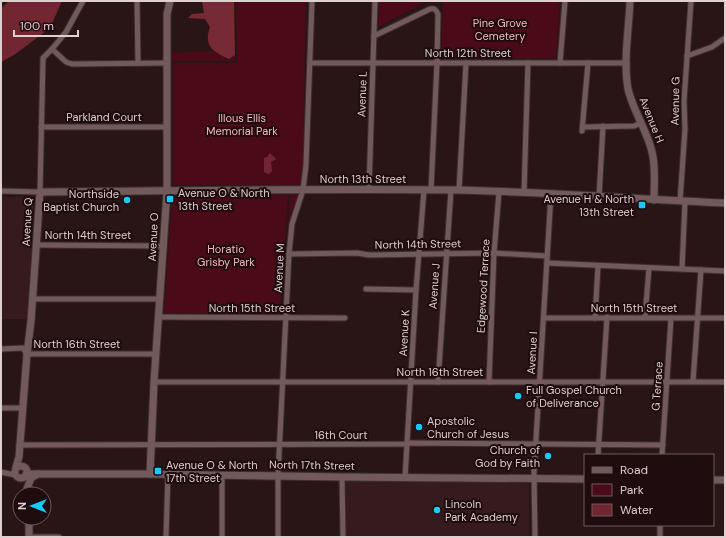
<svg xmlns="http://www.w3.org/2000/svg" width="726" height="538" font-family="'DM Sans',sans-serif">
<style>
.built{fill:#361b1e}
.green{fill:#4a0a18}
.forest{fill:#752a35}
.water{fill:#712632}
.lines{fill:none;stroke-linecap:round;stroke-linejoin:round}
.street-casing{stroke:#3d2f30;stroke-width:7}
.secondary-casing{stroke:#3d2f30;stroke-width:9}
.street{stroke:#72595b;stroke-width:5}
.secondary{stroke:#72595b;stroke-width:7}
.poi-dot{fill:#18cafc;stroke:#1f0c0e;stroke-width:1.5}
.labels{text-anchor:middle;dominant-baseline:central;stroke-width:4;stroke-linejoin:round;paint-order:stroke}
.park-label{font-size:11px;fill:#fbb5ba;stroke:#1f0c0e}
.street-label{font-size:11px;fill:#decfd0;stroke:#1f0c0e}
.poi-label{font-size:11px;fill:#decfd0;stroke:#1f0c0e;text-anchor:start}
</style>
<rect width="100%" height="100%" fill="#291516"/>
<g class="built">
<path d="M1 197H31L34 200 27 319H1Z"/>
<path d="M346 481 529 483V537H346Z"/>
</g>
<g class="green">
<path d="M236 1H306L303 160 300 185H173V63H237Z"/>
<path d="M379 1H427L378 27Z"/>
<path d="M443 1H560L556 58H441Z"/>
<path d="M213 51 229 59 235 55V61H173L170 62 171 186 173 187 169 189V53Z"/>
<path d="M299 192 290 224 287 252 290 196V194L170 196 169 194Z"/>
<path d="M288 195 280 315 164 313 172 197Z"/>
</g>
<path class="forest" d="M202 1H234L235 55 229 59C214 52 203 47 210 27L205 19 188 18 192 14 204 13Z"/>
<g class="water">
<path d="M9 1H62L50 28 14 55 1 62V9Z"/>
<path d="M270 153 276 159 271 162 272 171 269 174 264 172V158L267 157Z"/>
</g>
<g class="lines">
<defs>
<g id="street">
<path d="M137 1 138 63"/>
<path d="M374 36 430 9C435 8 436 10 438 14L437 63 431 190"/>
<path d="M52 49 66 62 72 64 167 63"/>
<path d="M687 56 712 47 725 38"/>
<path d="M310 63H627"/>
<path d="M560 63 565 1"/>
<path d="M41 127H167"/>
<path d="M583 127 634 126 641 123"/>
<path d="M582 131 588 63"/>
<path d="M369 189 375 1"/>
<path d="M459 190 466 63"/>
<path d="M1 191 40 192 43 58 52 49 66 32 83 1"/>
<path d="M524 193 528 63"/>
<path d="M599 197 603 126"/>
<path d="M680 201 685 129 684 101 691 1"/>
<path d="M37 245 164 246"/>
<path d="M289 254 357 253 369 255 494 253 547 256"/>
<path d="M547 263 725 271"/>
<path d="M682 269 685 202"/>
<path d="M366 289 416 290"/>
<path d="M33 299H160"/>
<path d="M159 317 345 318"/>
<path d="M645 317 649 268"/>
<path d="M544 318H725"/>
<path d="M595 318 598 266"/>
<path d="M1 349 23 348 27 354H156"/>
<path d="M693 381 701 270"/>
<path d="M154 382H725"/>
<path d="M438 382 451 190"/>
<path d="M489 382 494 253 499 192"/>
<path d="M1 408H23"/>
<path d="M19 445 407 444 411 443 663 445"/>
<path d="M598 455 607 317"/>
<path d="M662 455 671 318"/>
<path d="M1 472 15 475"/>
<path d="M342 477 343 537"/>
<path d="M405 478 416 290 424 190"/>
<path d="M660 525V537"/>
<path d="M29 537H59"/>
<path d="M166 537 168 474"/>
<path d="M222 537V475"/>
<path d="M278 537V475L289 254 292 224 303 190 306 165 312 1"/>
<path d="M535 537 534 472 551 194"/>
</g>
<g id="secondary">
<path d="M630 1C629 29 623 61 628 89 633 111 647 130 652 152 656 167 654 184 654 200"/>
<circle cx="21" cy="472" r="6"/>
<path d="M16 467 19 457 27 354 31 321 40 192C179 191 318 188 457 190 546 192 636 199 725 203"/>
<path d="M26 474H150L342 477 585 479"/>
<path d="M150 474 154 382 167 191V14L170 1"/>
<path d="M713 480H725"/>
<path d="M27 489 31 478 38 474"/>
<path d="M29 537V518"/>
</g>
</defs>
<use href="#street" class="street-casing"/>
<use href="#secondary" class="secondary-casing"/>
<use href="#street" class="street"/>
<use href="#secondary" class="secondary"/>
</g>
<g class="poi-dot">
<rect x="166" y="195" width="8" height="8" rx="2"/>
<circle cx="127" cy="200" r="4"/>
<rect x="638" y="201" width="8" height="8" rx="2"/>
<circle cx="518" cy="396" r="4"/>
<circle cx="419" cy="427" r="4"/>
<circle cx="548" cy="456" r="4"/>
<rect x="154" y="467" width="8" height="8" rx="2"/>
<circle cx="437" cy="510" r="4"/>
</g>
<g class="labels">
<g class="park-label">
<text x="500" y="23">Pine Grove<tspan x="500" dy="13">Cemetery</tspan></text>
<text x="242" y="118">Illous Ellis<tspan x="242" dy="13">Memorial Park</tspan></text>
<text x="226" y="249">Horatio<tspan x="226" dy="13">Grisby Park</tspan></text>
</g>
<g class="street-label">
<text x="468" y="53">North 12th Street</text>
<text transform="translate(362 94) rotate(-88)">Avenue L</text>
<text transform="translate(675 101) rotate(-89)">Avenue G</text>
<text x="104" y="117">Parkland Court</text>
<text transform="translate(652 120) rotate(68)">Avenue H</text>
<text x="363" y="179">North 13th Street</text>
<text transform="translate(27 222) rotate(-87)">Avenue Q</text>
<text x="88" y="235">North 14th Street</text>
<text transform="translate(153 237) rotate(-87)">Avenue O</text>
<text transform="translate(418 244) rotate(-1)">North 14th Street</text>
<text transform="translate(279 268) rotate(-87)">Avenue M</text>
<text transform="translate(434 286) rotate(-86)">Avenue J</text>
<text transform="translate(483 286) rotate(-87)">Edgewood Terrace</text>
<text x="252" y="308">North 15th Street</text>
<text x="634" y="308">North 15th Street</text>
<text transform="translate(404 333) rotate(-87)">Avenue K</text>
<text x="77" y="344">North 16th Street</text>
<text transform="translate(532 353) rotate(-87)">Avenue I</text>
<text x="440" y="372">North 16th Street</text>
<text transform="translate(657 386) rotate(-86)">G Terrace</text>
<text x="341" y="435">16th Court</text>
<text transform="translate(312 465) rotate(1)">North 17th Street</text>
</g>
<g class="poi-label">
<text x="178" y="193">Avenue O &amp; North<tspan x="178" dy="13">13th Street</tspan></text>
<text x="119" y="194" text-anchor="end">Northside<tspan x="119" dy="13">Baptist Church</tspan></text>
<text x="634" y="199" text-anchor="end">Avenue H &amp; North<tspan x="634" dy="13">13th Street</tspan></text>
<text x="526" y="390">Full Gospel Church<tspan x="526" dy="13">of Deliverance</tspan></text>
<text x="427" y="421">Apostolic<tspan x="427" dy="13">Church of Jesus</tspan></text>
<text x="540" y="450" text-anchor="end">Church of<tspan x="540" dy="13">God by Faith</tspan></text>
<text x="166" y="465">Avenue O &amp; North<tspan x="166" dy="13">17th Street</tspan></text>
<text x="445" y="504">Lincoln<tspan x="445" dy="13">Park Academy</tspan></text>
</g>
</g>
<rect width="726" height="538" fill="none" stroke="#decfd0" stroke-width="4"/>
<rect x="584" y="454" width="130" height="72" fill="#1f0c0e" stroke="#6b5a5c"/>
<rect x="592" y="467" width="20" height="6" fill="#72595b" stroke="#6b5a5c"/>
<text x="620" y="474" font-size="12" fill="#decfd0">Road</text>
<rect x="592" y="484" width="20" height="12" fill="#4a0a18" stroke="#6b5a5c"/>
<text x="620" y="494" font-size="12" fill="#decfd0">Park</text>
<rect x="592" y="504" width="20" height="12" fill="#712632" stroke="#6b5a5c"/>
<text x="620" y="514" font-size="12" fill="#decfd0">Water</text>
<g transform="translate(32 506) rotate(270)"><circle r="19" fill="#1f0c0e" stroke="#6b5a5c"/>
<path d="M0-3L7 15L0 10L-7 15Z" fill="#18cafc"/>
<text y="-6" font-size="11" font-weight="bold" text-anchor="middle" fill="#decfd0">N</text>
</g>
<path d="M14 30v6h64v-6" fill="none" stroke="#decfd0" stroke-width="2"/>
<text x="20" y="30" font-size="12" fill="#decfd0" stroke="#1f0c0e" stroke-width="3" paint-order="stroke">100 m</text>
</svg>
